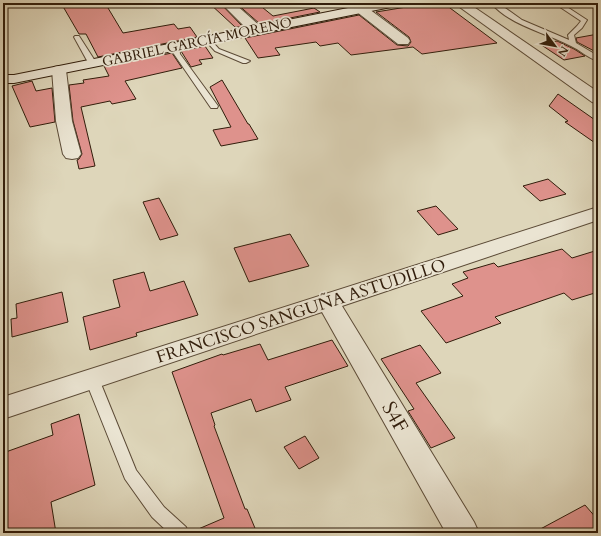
<svg xmlns="http://www.w3.org/2000/svg" width="601" height="536" font-family="Cardo,serif">
<style>
.building{fill:#de928c;stroke:#311d0b}
.lines{fill:none;stroke-linecap:round;stroke-linejoin:round}
.lane-casing{stroke:#5c4b37;stroke-width:2}
.street-casing{stroke:#5c4b37;stroke-width:2}
.secondary-casing{stroke:#311d0b;stroke-width:2}
.lane{fill:#eae4d2;fill-rule:evenodd}
.street{fill:#eae4d2;fill-rule:evenodd}
.secondary{fill:#eae4d2;fill-rule:evenodd}
.labels{text-anchor:middle;dominant-baseline:central;stroke-width:3.5;stroke-linejoin:round;paint-order:stroke}
.far-street-label{font-size:14px;fill:#311d0b;stroke:#eae4d2}
.street-label{font-size:17px;fill:#311d0b;stroke:#eae4d2}
.near-street-label{font-size:20px;fill:#311d0b;stroke:#eae4d2}
</style>
<rect width="100%" height="100%" fill="#ded6ba"/>
<filter id="stains"><feTurbulence type="fractalNoise" baseFrequency=".005" numOctaves="4"/><feColorMatrix values="0 0 0 0 .2 0 0 0 0 .09 0 0 0 0 .02 0 0 0 .5 -.17"/></filter>
<radialGradient id="worn" r=".72"><stop offset=".6" stop-color="#630" stop-opacity="0"/><stop offset="1" stop-color="#630" stop-opacity=".3"/></radialGradient>
<g class="building">
<path d="M61 3H105L123 33 174 24 178 29 190 27 197 37 98 57 86 34H79Z"/>
<path d="M209 3H220L243 27H235Z"/>
<path d="M236 3H257L273 16 314 8 320 12 260 24Z"/>
<path d="M431 3 446 5 497 43 422 54 413 47 351 55 338 43 320 46 316 42 275 48 280 55 258 58 245 38 359 15 397 45 408 46 411 42 409 37 376 12Z"/>
<path d="M598 34V53L577 42 576 38Z"/>
<path d="M557 41 574 49 585 56 564 60 540 44Z"/>
<path d="M205 46 213 58 199 60 202 64 191 67 181 51Z"/>
<path d="M172 53 182 68 125 81 136 99 112 104 110 101 81 107 95 166 79 169 77 160 79 159 82 154 73 121 69 85 84 83 83 80 109 76 104 66Z"/>
<path d="M222 80 248 124H249L258 139 221 146 213 130 231 127 210 87Z"/>
<path d="M32 81 36 91 52 88 55 122 30 127 12 86Z"/>
<path d="M558 94 598 122V145L565 122 568 121 549 106Z"/>
<path d="M548 179 566 194 540 201 523 186Z"/>
<path d="M159 198 178 235 160 240 143 202Z"/>
<path d="M436 206 458 229 438 235 417 211Z"/>
<path d="M290 234 309 266 249 282 234 248Z"/>
<path d="M562 249 572 258 598 250V292L572 300 564 293 495 317 501 323 446 343 421 311 463 296 452 284 468 278 463 272 494 263 498 267Z"/>
<path d="M144 272 150 291 184 281 198 315 136 333 137 336 90 350 83 317 120 307 113 280Z"/>
<path d="M62 292 68 322 12 337 11 319 17 318 16 304Z"/>
<path d="M332 340 348 366 285 387 291 400 256 412 251 399 211 413 215 425 214 426 245 509H247L257 533H189L224 518 172 372 222 354 223 355 260 344 268 360Z"/>
<path d="M420 345 441 373 416 383 455 438 431 448 408 411 414 409 381 359Z"/>
<path d="M79 414 95 485 51 502 56 533H3V453L53 435 51 424Z"/>
<path d="M305 436 319 458 299 469 284 447Z"/>
<path d="M585 505 598 520V533H533Z"/>
</g>
<g class="lines">
<defs>
<g id="lane">
<path d="M491 3H498L522 20 569 40 568 35 577 26 581 21 554 3H561L587 20 582 28 574 35 576 43 598 56V61C588 58 580 50 571 46 544 32 511 26 491 3Z"/>
<path d="M75 36H79L97 64 96 66H90L74 37Z"/>
<path d="M205 38H209L219 49 250 61 246 63H243L215 51 205 40Z"/>
<path d="M174 45 179 46 180 54 218 106 217 108H211L174 54Z"/>
<path d="M92 374 97 375 99 379 136 470 164 507 186 527 188 533H169L152 517 125 479 85 379 87 375Z"/>
</g>
<g id="street">
<path d="M221 3H234L261 27 262 30 261 33H251Z"/>
<path d="M454 3H468L598 92V104L592 102Z"/>
<path d="M361 5 365 6 408 38 410 41 408 44H398L357 12 355 9 357 6Z"/>
<path d="M59 66 64 67 66 70 72 121 81 154 78 158 72 159 66 158 63 154 56 121 52 70 54 67Z"/>
<path d="M598 207V220L342 306 474 522 479 533H446L322 312 3 419V397Z"/>
</g>
<path id="secondary" d="M373 3H397L395 6 391 7 14 83H3V75H14Z"/>
</defs>
<use href="#lane" class="lane-casing"/>
<use href="#street" class="street-casing"/>
<use href="#secondary" class="secondary-casing"/>
<use href="#lane" class="lane"/>
<use href="#street" class="street"/>
<use href="#secondary" class="secondary"/>
</g>
<g class="labels">
<g class="far-street-label">
<text transform="translate(197 42) rotate(-12)">GABRIEL GARCÍA MORENO</text>
</g>
<g class="street-label">
<text transform="translate(301 311) rotate(-18)">FRANCISCO SANGUÑA ASTUDILLO</text>
</g>
<g class="near-street-label">
<text transform="translate(395 417) rotate(60)">S4F</text>
</g>
</g>
<rect width="601" height="536" fill="none" stroke="#ded6ba" stroke-width="16"/>
<rect x="4" y="4" width="593" height="528" fill="none" stroke="#311d0b" stroke-width="2"/>
<rect x="8" y="8" width="585" height="520" fill="none" stroke="#311d0b"/>
<g transform="translate(555 46) rotate(122)" stroke="#eae4d2" stroke-width="3" paint-order="stroke">
<path d="M0-3L7 15L0 10L-7 15Z" fill="#311d0b"/>
<text y="-6" font-size="11" font-weight="bold" text-anchor="middle" fill="#311d0b">N</text>
</g>
<rect width="100%" height="100%" filter="url(#stains)"/>
<rect width="100%" height="100%" fill="url(#worn)"/>
</svg>
